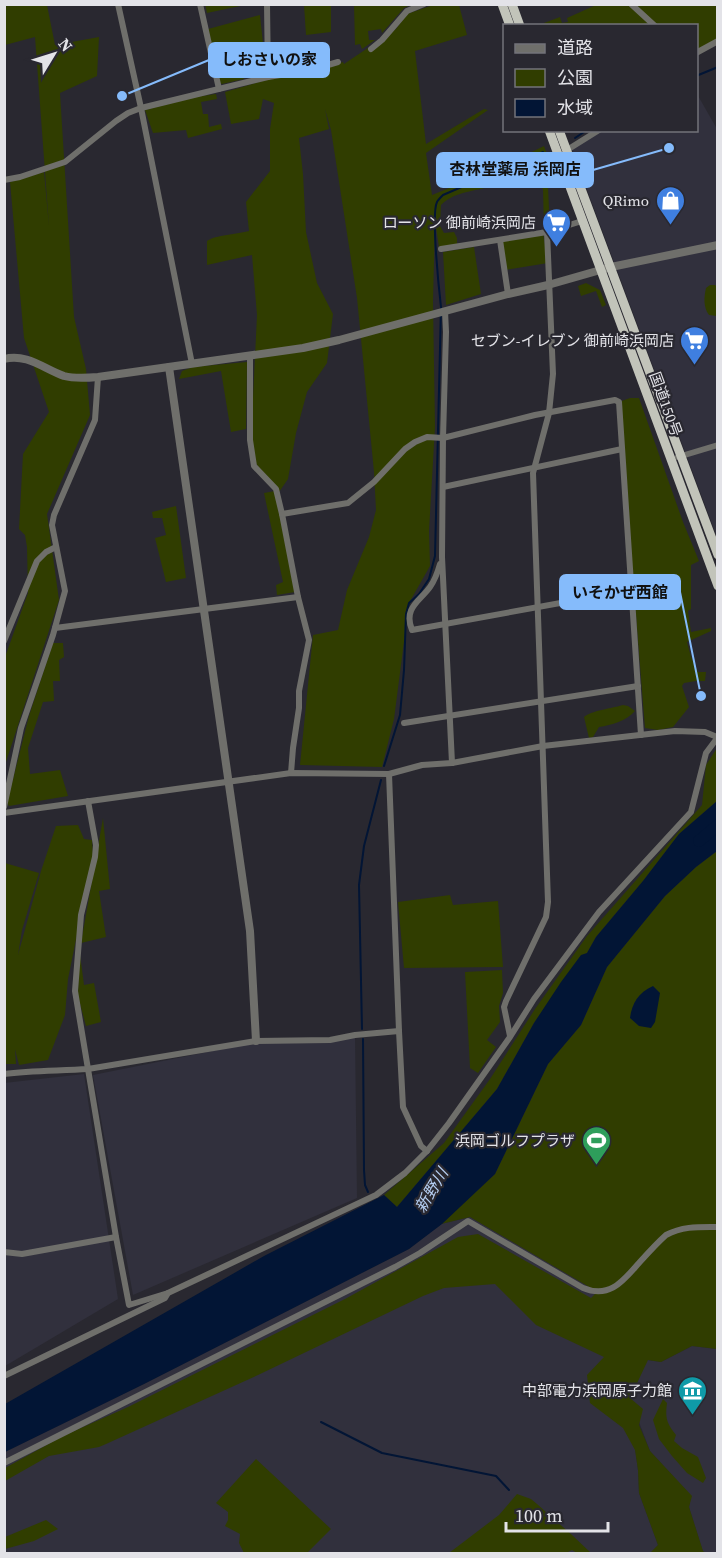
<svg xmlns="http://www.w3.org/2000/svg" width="722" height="1558" font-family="'Source Serif 4','Noto Sans JP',serif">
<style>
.built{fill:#31303d}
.green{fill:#303d00}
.water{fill:#021535}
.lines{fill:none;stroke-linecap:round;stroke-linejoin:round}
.stream{stroke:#021535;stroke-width:2}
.river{stroke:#021535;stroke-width:12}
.minor{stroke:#6f6f6b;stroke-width:6}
.tertiary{stroke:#6f6f6b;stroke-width:8}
.trunk{stroke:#c2c4ba;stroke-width:9}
.labels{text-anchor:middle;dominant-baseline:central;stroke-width:4.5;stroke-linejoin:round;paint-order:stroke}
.poi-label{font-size:15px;fill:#e3e3e8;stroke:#292830;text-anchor:end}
.street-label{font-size:15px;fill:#e3e3e8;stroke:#292830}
.water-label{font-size:16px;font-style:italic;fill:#b6cff3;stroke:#292830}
.leader{fill:none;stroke:#85bbfb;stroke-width:2}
.callout-dot{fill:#85bbfb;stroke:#292830;stroke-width:2}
.callout{fill:#85bbfb;stroke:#85bbfb;stroke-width:2}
.callout-label{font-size:16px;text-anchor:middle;font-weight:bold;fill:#111}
</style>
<rect width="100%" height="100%" fill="#292830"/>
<g class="built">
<path d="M697 94 717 129V537L571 147 602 131 696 130Z"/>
<path d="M355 1035 357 1198 133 1295 93 1075 267 1040H323Z"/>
<path d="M84 1074 118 1299 5 1366 4 1083Z"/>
<path d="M470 1217 591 1288 600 1289 631 1419 638 1470 639 1493 658 1545 650 1554H5V1452L144 1384 409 1249 441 1224Z"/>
<path d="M692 1346 717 1349V1553H706L703 1552 689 1507 691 1496 650 1451 630 1398 647 1360 661 1362Z"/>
</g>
<g class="green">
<path d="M205 4H245V5L207 13Z"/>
<path d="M5 5H47L55 45 99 37 97 76 60 93 74 317 86 369 90 415 47 514 59 600 5 765V657L28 593 27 547 25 535 19 529 23 454 49 412 24 338 10 182 44 172 49 226 35 37 5 45Z"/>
<path d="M304 5H331V32L306 35Z"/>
<path d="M354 5V4L411 5 404 8 382 33 381 29 368 31 369 40H375L362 49 360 44 355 45Z"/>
<path d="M433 5H459L467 35 415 51 426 144 484 109 488 110 426 153 432 195 501 167 544 146 549 160 548 187 550 230H544L543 189C537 185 532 179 528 176 516 168 500 179 489 184L488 187C471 192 454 192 441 205L440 226 444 233 454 232 457 238V244L439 247 435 221 433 302 435 427 429 531 430 566 409 603 394 719 382 767 300 765 313 635 338 630 347 590 369 537 376 510 374 472 357 298 331 130 325 109 329 129 299 138 303 174 306 232 317 283 333 314 327 363 307 392 296 433 288 479 279 492 253 460 252 419 257 315 252 255 207 265V241C215 235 238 234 249 231L246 202 270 171V129L274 103 263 99 259 119 231 124 225 92 266 80 314 70 343 62 344 64 396 29 407 14Z"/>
<path d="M596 5H717V39L697 51 696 26H544V23L560 17 562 23 568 22 567 18Z"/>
<path d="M260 15 264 53 239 59 244 79 222 84 220 83 208 29Z"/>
<path d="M216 94 217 99 201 102 203 114H208L209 127 221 124 222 129 188 138 186 130 153 133 145 110 196 97Z"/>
<path d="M543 233 548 263 505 270 502 239Z"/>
<path d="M474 247 481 294 446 305 443 252Z"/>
<path d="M586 283 600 290 606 305 602 307 596 291 581 296 578 286Z"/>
<path d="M710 285H715L717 287V316L709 315C703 307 704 297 706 288Z"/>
<path d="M247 362 246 429 231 432 221 371 179 379 182 371 193 367Z"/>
<path d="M630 398H639L683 522 699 561 691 565V609L688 611 691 632 711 628V631L687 642 691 657 698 672H706L705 681H696L684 683 682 686 689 707 673 727 658 730 645 728 619 402Z"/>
<path d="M275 491 295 592 277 595 276 585 283 582 264 493Z"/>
<path d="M176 506 186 578 166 582 155 538 166 535 162 518H153L152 512Z"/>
<path d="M53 643H63L64 657 59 660 60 681H53L54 701 43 702 28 748 30 774 60 770 68 796 9 806 7 803 29 716Z"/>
<path d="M623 705 628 706 635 711C626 721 612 725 599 727L593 737 589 738 584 717C590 711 613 708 623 705Z"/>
<path d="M717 748V801L679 834 643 881 596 937 587 953 534 1023 497 1089 397 1207 384 1195 444 1143 490 1079 535 1009 587 936 702 805 706 765Z"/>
<path d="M103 818 110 889 99 891 106 937 81 943Z"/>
<path d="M78 825 84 839 92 840 93 855 68 979 65 1015 48 1060 19 1065 15 1049 16 1064H5V863L39 873 22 930 18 955 41 871 56 826Z"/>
<path d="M717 851V1349L692 1346 661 1362 648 1360 630 1398 643 1409 639 1425 650 1451 692 1496 689 1507 703 1551 706 1553H650L658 1545 639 1493 638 1470 635 1450 623 1428 590 1403 587 1375 604 1357 536 1325 495 1284 444 1288 423 1296 258 1375 106 1444 99 1447 49 1456 5 1481V1468L63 1436 128 1407 345 1299 458 1237 478 1234 591 1298 599 1290 591 1288 470 1217 441 1224 495 1174 548 1064 581 1025 607 967 665 896 696 867Z"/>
<path d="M450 895 453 905 498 901 503 967 404 968 398 902Z"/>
<path d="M79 947 84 985 94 983 101 1022 86 1026 78 996Z"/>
<path d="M502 970 503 993 499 1006 500 1022 487 1040 496 1047 478 1073 470 1068 465 972Z"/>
<path d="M663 1399 667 1403C665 1419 667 1423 676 1435L674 1441 682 1448 698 1457 706 1478 703 1483 687 1473 672 1456 659 1439 653 1420Z"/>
<path d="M256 1459 331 1529 308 1552 302 1554 244 1553 239 1543 240 1534 225 1526 228 1520V1512L216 1503Z"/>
<path d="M517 1494 531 1499 537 1504 572 1535 591 1553H577L572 1550 564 1554 449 1553 499 1515Z"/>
<path d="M46 1520 58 1529 34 1541 5 1549V1537Z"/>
</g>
<g class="water">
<path d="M717 801V818L701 846 717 833V851L696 867 665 896 607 967 581 1025 548 1064 495 1174 442 1224 409 1249 144 1384 5 1452V1404L264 1256 384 1195 397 1207 497 1089 534 1023 561 982 581 955 587 953 596 937 643 881 679 834Z"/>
<path d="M653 986 660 993 655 1022 651 1028 639 1026 630 1018C632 1003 638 993 653 986Z"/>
</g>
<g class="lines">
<g class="stream">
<path d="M696 76 718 67"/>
<path d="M575 138 587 130"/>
<path d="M384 766 400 715 404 670 406 614 409 603 419 594 429 579 435 556 441 307C439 290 431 214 437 202 438 200 441 197 443 195L543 152"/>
<path d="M362 1029 359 885 364 846 381 780"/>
<path d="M363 1039 364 1170 365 1185 368 1192"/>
<path d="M321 1422 382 1453 496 1476 509 1490"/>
</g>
<path class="river" d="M699 841 718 825"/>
<g class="minor">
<path d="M118 4 141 108 192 364"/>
<path d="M200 4 219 89"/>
<path d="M267 4 268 77"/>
<path d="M631 4 655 26"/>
<path d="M371 49 382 40 407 11 424 4"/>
<path d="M696 53 718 41"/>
<path d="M567 150 599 130"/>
<path d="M4 180 20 177 65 162 116 121 128 113 141 108 268 77 311 70 338 62"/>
<path d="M500 240 508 294"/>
<path d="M441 249 547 232 582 221"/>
<path d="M445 311 446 332 443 438 442 557 452 763"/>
<path d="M250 356V440L254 466 276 489 282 514 298 597 309 640 299 691V708L293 748 291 773"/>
<path d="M678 457 718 445"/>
<path d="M443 487 622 449"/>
<path d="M282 514 348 503 374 482 405 449 415 442 427 437 443 438 535 415 615 400 619 402 641 735"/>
<path d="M440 564C438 571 435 580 430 587 420 601 403 608 412 630L632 590"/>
<path d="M55 628 298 597"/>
<path d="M4 641 37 561 46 552 56 547"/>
<path d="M404 723 638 686"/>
<path d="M389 774 399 1031 403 1107 421 1146 427 1151"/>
<path d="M88 801 96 845 95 857 81 915 75 991 116 1237 129 1305 168 1293"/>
<path d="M4 807 21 728 53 635 65 591 52 525 54 515 95 420 98 377"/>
<path d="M4 813 291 773 389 774 422 765 452 763 543 746 675 731 705 732 717 737"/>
<path d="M510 1036 504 1007 506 1001 546 917 548 902 533 473 549 413 553 374 547 232"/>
<path d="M4 1074C32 1070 60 1071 88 1069L256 1041 330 1040 355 1035 399 1031"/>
<path d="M4 1252 22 1254 116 1237"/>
<path d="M4 1376 165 1298 168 1293 376 1195 405 1173 427 1151 449 1123 510 1037 534 999 599 912 691 812 706 753 718 737"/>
<path d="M4 1463 395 1267 420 1253 468 1221 583 1288C610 1299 623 1281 639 1263 648 1253 656 1244 666 1235 683 1226 699 1227 718 1227"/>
</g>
<g class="tertiary">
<path d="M4 359C27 353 44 369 64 376 75 379 87 378 98 377L303 348 339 340 508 294 548 285 611 267 718 245"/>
<path d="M169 367 250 931 256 1041"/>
</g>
<g class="trunk">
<path d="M502 4 510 26"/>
<path d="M512 4 520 26"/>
<path d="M549 130 718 586"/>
<path d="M559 130 718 555"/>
</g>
</g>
<defs>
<symbol id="shop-pin" viewBox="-11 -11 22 30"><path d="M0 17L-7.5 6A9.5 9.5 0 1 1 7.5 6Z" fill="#3f7fe0" stroke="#292830"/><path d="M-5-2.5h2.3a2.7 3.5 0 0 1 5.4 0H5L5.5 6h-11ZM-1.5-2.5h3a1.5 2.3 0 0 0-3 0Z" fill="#fff"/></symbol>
<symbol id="supermarket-pin" viewBox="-11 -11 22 30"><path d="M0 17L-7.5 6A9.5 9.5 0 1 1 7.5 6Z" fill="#3f7fe0" stroke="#292830"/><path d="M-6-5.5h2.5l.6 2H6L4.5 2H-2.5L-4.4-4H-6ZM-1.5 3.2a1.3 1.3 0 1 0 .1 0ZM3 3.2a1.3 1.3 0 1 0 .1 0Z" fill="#fff"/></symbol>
<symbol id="stadium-pin" viewBox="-11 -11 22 30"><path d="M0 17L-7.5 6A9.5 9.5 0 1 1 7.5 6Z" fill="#2e9e5b" stroke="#292830"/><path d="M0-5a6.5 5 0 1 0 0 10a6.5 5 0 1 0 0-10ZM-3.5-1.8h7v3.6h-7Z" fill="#fff"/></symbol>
<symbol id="museum-pin" viewBox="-11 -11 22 30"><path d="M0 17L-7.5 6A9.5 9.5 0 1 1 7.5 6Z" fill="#0f9aa8" stroke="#292830"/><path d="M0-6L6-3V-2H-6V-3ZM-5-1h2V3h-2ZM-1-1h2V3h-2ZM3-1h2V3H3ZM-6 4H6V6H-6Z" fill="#fff"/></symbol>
</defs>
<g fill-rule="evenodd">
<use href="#shop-pin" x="654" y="184" width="33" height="45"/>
<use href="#supermarket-pin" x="540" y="206" width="33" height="45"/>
<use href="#supermarket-pin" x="678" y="324" width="33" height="45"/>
<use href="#stadium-pin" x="580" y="1124" width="33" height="45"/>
<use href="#museum-pin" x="676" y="1374" width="33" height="45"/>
</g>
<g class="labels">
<g class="poi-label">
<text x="649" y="200">QRimo</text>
<text x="536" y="222">ローソン 御前崎浜岡店</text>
<text x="674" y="340">セブン-イレブン 御前崎浜岡店</text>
<text x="575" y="1140">浜岡ゴルフプラザ</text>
<text x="672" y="1390">中部電力浜岡原子力館</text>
</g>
<g class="street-label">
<text transform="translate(666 404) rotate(70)">国道150号</text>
</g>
<g class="water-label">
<text transform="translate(431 1190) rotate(-59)">新野川</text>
</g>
</g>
<path class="leader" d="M122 96L209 60M669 148L593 170M701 696L680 592"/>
<g class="callout-dot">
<circle cx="122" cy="96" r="6"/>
<circle cx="669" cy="148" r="6"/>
<circle cx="701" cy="696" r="6"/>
</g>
<g class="callout">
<rect x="209" y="43" width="120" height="34" rx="6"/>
<rect x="437" y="153" width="156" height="34" rx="6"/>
<rect x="560" y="575" width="120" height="34" rx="6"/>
</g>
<g class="callout-label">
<text x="269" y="65">しおさいの家</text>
<text x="515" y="175">杏林堂薬局 浜岡店</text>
<text x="620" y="598">いそかぜ西館</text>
</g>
<rect width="722" height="1558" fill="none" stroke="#e3e3e8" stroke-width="12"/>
<rect x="503" y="24" width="195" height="108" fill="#292830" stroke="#73737a" stroke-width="1.5"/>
<rect x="515" y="44" width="30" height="9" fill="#6f6f6b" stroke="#73737a" stroke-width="1.5"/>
<text x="557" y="54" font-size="18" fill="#e3e3e8">道路</text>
<rect x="515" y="69" width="30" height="18" fill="#303d00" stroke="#73737a" stroke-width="1.5"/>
<text x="557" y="84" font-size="18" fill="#e3e3e8">公園</text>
<rect x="515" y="99" width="30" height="18" fill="#021535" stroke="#73737a" stroke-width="1.5"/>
<text x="557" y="114" font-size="18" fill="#e3e3e8">水域</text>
<g transform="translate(54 54) rotate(52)" stroke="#292830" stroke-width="4.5" paint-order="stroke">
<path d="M0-4.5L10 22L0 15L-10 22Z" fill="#e3e3e8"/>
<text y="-9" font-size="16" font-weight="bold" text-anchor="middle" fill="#e3e3e8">N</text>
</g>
<path d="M506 1522v9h102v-9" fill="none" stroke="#e3e3e8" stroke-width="3"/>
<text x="515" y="1522" font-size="18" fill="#e3e3e8" stroke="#292830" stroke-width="4.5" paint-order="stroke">100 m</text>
</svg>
